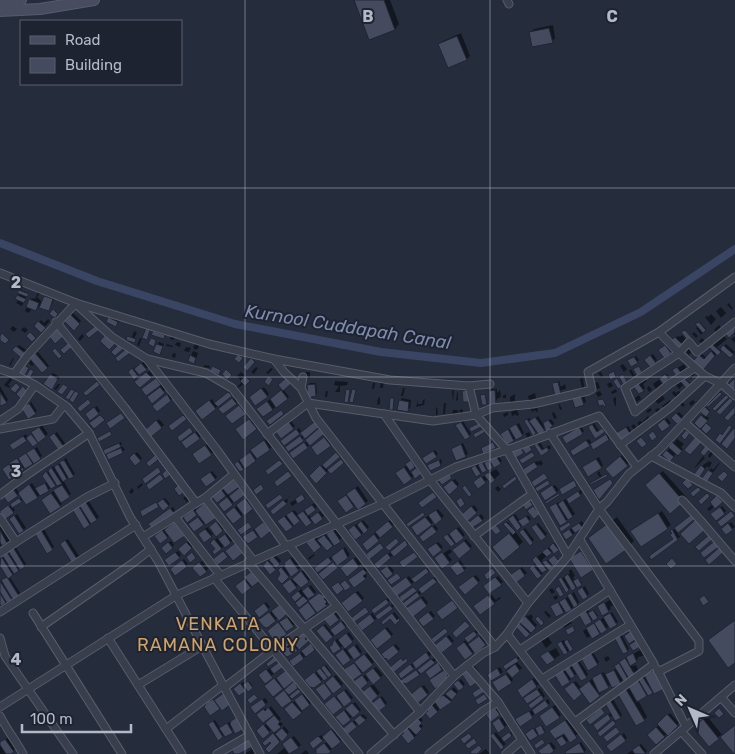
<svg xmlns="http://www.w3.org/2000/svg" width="735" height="754" font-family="Rubik,sans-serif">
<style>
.shadow{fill:#0007}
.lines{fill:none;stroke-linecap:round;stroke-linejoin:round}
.canal{stroke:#394563;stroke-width:8}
.building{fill:#444b5e;stroke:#202534}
.minor-casing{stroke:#575c6b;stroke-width:9}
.secondary-casing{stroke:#575c6b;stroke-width:12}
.minor{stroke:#393e4d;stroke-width:7}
.secondary{stroke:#474d5f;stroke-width:10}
.grid{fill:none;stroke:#b4b9c8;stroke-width:1;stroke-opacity:0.55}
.labels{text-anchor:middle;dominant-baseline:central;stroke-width:4;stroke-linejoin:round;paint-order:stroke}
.water-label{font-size:18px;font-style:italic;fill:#7d8cae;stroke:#1e2332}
.neighbourhood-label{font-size:18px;letter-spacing:1px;fill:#d0a367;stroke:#1e2332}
.grid-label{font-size:16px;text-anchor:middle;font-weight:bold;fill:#b4b9c8;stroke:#1e2332;stroke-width:4;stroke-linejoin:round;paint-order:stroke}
</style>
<rect width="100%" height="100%" fill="#252c3c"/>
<g class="shadow">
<path d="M355 0H390L399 24 395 29 370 38Z"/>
<path d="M553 25 555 38 552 42 530 33 534 29Z"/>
<path d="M461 33 470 56 467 59 448 67 439 45 443 41Z"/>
<path d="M21 290 28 293 22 306 16 303 19 299 17 298Z"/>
<path d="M38 292 40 293 37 297 42 302 47 294 55 297 50 308 48 310 39 306 36 310 32 308 29 313 25 311 30 300 32 298 35 299Z"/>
<path d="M729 303 733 309 732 310 727 305Z"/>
<path d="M721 307 726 313 721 318 716 311Z"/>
<path d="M73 313 81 321 74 329 65 320Z"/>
<path d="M711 314 716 319 711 325 705 317 707 316 708 317Z"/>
<path d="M112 316 120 320 116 325 109 318Z"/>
<path d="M48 319 50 321 41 331 36 326 41 320 44 323Z"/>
<path d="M700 322 706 329 701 335 696 328Z"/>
<path d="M719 325 721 328 716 332 714 330Z"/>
<path d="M13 326 17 329 14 332 10 329Z"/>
<path d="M24 327 28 330 25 333 21 330Z"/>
<path d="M134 331 137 333 134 338H136L135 341 129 337H132Z"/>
<path d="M694 332 698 336 696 338 692 334Z"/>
<path d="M82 334 84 336 80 341 78 339Z"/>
<path d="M171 335H176L174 340 170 339Z"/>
<path d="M682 335 686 339 679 347 673 340 678 336 680 337Z"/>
<path d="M724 336 727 339 717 347 720 350 726 344 735 352 730 357 722 349 718 354 717 353 703 368 695 361 702 354 708 359V356L714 350 711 347Z"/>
<path d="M735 336V343L731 339Z"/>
<path d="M140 338H142L139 346 137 345Z"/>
<path d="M702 338 705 341 702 344 699 341Z"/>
<path d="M159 342 164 344 159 354 154 352Z"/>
<path d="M177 342 181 343 180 347 175 345Z"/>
<path d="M167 344 173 346V347L166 346Z"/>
<path d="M667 344 672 350 670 352 662 348Z"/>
<circle cx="196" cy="347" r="2.5"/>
<path d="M19 345 26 350 21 356 14 350Z"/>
<path d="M690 346 693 350 689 355 685 351Z"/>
<path d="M186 347 191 348 189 352 184 351Z"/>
<path d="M193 351 198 353 195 362 189 361Z"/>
<path d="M38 352 49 366 42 372 35 363 32 366 29 363 32 359 31 358Z"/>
<path d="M173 353 176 354 175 358 172 357Z"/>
<path d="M653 354 657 360 655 362 648 358Z"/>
<path d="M636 356 639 360 637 362 628 360Z"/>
<path d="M13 358H14L10 366 9 365Z"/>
<path d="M144 362 148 367 134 378 131 370Z"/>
<path d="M623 364 627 369 624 372 620 366Z"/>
<path d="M684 364 686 368 677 375 674 370Z"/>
<path d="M204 365 210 366 209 368 204 367Z"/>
<path d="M256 367 258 368 254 374 251 372Z"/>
<path d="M271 368 273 369 268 374 266 373Z"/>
<path d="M631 369 635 376 633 377 629 371Z"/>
<path d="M149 371 153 375 140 386 136 382Z"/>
<path d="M241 372 249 380 238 388 237 387 242 382 237 376Z"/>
<path d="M306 372H310V378H307Z"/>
<path d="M601 372 603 376 601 377 598 373Z"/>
<path d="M692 372 695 374 691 379 688 377Z"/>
<path d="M53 373 60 377 54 386 51 375Z"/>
<path d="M667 374 669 377 656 389 653 384Z"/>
<path d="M158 377 166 390 148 397 159 387 158 386 144 387Z"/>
<path d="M10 378 12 380 8 385 10 386 9 388 4 385Z"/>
<path d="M583 378 584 387 582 388 580 379Z"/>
<path d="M685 378 690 383 686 386 684 384 679 389 676 385Z"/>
<path d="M646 380 647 381 643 384 645 388 639 393 637 384Z"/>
<path d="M335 381 348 382 347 385 340 386V392H335L339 386 334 385Z"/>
<path d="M381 381H384L383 388H380Z"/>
<path d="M559 381 561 387 565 384 566 389 562 390 560 393 553 384Z"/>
<path d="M598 382 600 388 595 390 593 384Z"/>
<path d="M611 382 613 386 609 388 607 384Z"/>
<path d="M310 383H316L317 393 315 395 308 385Z"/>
<path d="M373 383H375L374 389H372Z"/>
<path d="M58 384H60L56 390 54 389Z"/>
<path d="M0 386 8 400 6 402H0Z"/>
<path d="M649 386 652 390 649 392 647 388Z"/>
<path d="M264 387 269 394 267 396 252 395Z"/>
<path d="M403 388H405L403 396H401Z"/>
<path d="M283 389 289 397 263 416 260 407Z"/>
<path d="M492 389H497V393L500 390 501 397 506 394V398H503V396L497 399 495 404 490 391Z"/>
<path d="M616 389 617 392 612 394 611 392Z"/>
<path d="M454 390 453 401V402L452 391Z"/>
<path d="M231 391 233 393 231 395 202 419 199 409 212 399 215 404Z"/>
<path d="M326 391H328L327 397H325Z"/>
<path d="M600 391 602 395 598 397 596 393Z"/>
<path d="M674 391 676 393 679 391 682 394 676 398 672 393Z"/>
<path d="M458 392V400L456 401 457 393Z"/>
<path d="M583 392 586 402 576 407Z"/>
<path d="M169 393 173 398 157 410 156 404Z"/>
<path d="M535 393 536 399 529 401 528 396Z"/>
<path d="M515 394V401L510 402V397Z"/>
<path d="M639 395 641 399 637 402 635 398Z"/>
<path d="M662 395 665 399 658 404 654 399Z"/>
<path d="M235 397 238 401 223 413 222 407Z"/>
<path d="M380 397V404L377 405 378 398Z"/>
<path d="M616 397V406H615L613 399Z"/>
<path d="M402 398 411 400 410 408 407 410 400 401Z"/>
<path d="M425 399 424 405 416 407 418 400V404H422L423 400Z"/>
<path d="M670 400 672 402 664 408 662 406Z"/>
<path d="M693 400 695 402 691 406 689 403Z"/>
<path d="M531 401 533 409 537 406 538 411 536 412 535 410 532 412 529 403Z"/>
<path d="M31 402 37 411 35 413 25 407Z"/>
<path d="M558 402 562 409 560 410 558 403Z"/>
<path d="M682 402 685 405 683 407 680 404Z"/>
<path d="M444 403H446L445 414H443Z"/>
<path d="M97 406 100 411 98 413 89 412Z"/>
<path d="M437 407 438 414 436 415V408Z"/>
<path d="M706 407 710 411 706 416 709 418 700 427 696 423 704 414 702 412Z"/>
<path d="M650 408 652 410 648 413 646 411Z"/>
<path d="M658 408 661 410 657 413 655 410Z"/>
<path d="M461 409 463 410V414H460V411L457 414H452L453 410H458L457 413Z"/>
<path d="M517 409 519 415 516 416V414L512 416 511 412Z"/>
<path d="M508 412V415L504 417 503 414Z"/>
<path d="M554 412 557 418 554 419 552 413Z"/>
<path d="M679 412 683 416 677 422 673 418Z"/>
<path d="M253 416 260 425 256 428 240 426Z"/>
<path d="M538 416 543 424 551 419 554 423 552 427 550 429 546 428 535 432 527 419 529 418 531 421Z"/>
<path d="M648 416 650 419 639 427 637 423 640 421 642 422Z"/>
<path d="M667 418 671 423 662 430 659 426Z"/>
<path d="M159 419 164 425 151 435 147 430Z"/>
<path d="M290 420 295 426 293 428 276 432Z"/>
<path d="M317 420 320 424 289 450V445L303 435 301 432 284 439 299 428 302 433Z"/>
<path d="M463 421 471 434 469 436 457 425Z"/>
<path d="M519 423 524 433 513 440 504 432Z"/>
<path d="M594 423 599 431 605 427 606 429 595 437 591 425Z"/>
<path d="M634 424 637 428 634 430 631 426Z"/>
<path d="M42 425 48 434 33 445 28 438 26 440 13 443 26 434 28 438Z"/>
<path d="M581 426 584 431 582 433 566 435Z"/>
<path d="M628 426 632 432 630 434 620 431Z"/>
<path d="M322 427 325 432 307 447 292 451 307 441Z"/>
<path d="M197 431 201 436 199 438 185 440Z"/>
<path d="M57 432 66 445 64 447 53 435Z"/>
<path d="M529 432 531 435 528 438 525 434Z"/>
<path d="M608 433 611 437 594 448 591 443 571 451 589 439 592 444Z"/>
<path d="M327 436 332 443 330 445H315Z"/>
<path d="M266 439 272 447 240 471 235 464Z"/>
<path d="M677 439 684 444 681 447 683 449 678 455 676 453 670 460 664 455Z"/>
<path d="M121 442 122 444 119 447H123L125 450 109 458 107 448Z"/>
<path d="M540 442 544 449 549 445 551 448 541 455 536 446Z"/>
<path d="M463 443 468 454 457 460 453 449Z"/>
<path d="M208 444 213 452 211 454 196 452Z"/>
<path d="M37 447 42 456 9 478 4 469Z"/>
<path d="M435 450 438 454 436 456H426Z"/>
<path d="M339 451 341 454 326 468 329 470 316 482 310 476Z"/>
<path d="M711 451 714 452 710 458 708 456Z"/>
<path d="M137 452 142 458 135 464 130 458Z"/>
<path d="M498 455 502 461 500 463 482 471 477 475 474 466 483 463 484 465Z"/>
<path d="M622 455 629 463 613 476 607 469Z"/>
<path d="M703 456 705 458 695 468V467Z"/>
<path d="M599 457 603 465 601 467 586 465Z"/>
<path d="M66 458 75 474 63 480 71 494 60 502 62 504 60 506 44 498 59 487 57 484 26 504 23 499 12 506 15 510 13 512 0 513 22 497 19 493 17 495 9 501 14 485 19 493 32 483 36 489 48 481 44 476 47 472 54 466 55 467Z"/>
<path d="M441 459 442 463 440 465H428Z"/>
<path d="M541 460 543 464 540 466 539 464 537 466 526 467 537 461 538 462Z"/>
<path d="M412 461 415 465 409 470 411 474 418 469 421 473 415 477 414 475 405 483 399 471Z"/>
<path d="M709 461 712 463 709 468 707 466 701 474 702 466Z"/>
<path d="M719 463H720L709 478H704L711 468 713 470Z"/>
<path d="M496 469 500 474 491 482 488 478 485 482 477 480Z"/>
<path d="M212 471 217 477 215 479 204 477Z"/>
<path d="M599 471 602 477 607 475 591 484 600 478 597 473Z"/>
<path d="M663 471 687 498 683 501 650 482Z"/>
<path d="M236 478 240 484 228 493 230 497 242 487 246 492 224 510 227 498 226 496 217 502 215 494Z"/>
<path d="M455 479 459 484 457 486 446 485Z"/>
<path d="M142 483 143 485 138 489 137 487Z"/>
<path d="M555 485 559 490 545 500 542 493Z"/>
<path d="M358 486 368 501 358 508 355 505 346 511 341 499Z"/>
<path d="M498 486 501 489 498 492 495 488Z"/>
<path d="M132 488 134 491 131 494 129 492Z"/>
<path d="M581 490 582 493 580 495 568 503 575 514 561 524 553 505 559 502 560 503 565 499 566 500Z"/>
<path d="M296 492 287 499 288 501 286 503 273 509Z"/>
<path d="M720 494 724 499 709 511 707 509 713 504 711 502Z"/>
<path d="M187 495 190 499 187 502 183 498Z"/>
<path d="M303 495 305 497 292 506 290 503Z"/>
<path d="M248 497 254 506 252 508 241 516 229 512Z"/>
<path d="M165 498 170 504 163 509 160 505 143 515 144 510Z"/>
<path d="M88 500 99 517 89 524 73 510Z"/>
<path d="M207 502 217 515 215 517 203 524 192 522 201 516 198 512 187 521 185 518 195 508 197 510Z"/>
<path d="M314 503 317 507 309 514 311 518 320 511 324 516 322 518 315 523 313 520 307 525 301 518 286 531 281 519 294 510 299 515Z"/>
<path d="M474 505 478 510 468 519 464 514Z"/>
<path d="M722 506 726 511 724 513 714 512Z"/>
<path d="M173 507 175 510 173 512 152 522Z"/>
<path d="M438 509 444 516 435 523 434 521 431 524 415 525Z"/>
<path d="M662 511 671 525 641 545 635 528Z"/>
<path d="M17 514 26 528 19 532 13 517Z"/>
<path d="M481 514 484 518 482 520 472 521Z"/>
<path d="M515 514 520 521 528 515 531 519 517 529 512 517Z"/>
<path d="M697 515 677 532 680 537 677 539H674L672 531Z"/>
<path d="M617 517 634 541 629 546 589 538Z"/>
<path d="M266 520 272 529 270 531 257 536 246 535Z"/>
<path d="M363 520 369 527 361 534 351 528Z"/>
<path d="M390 520 394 524 380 537 378 540 365 542Z"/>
<path d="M176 521 185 535 175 541 170 534 167 537 158 534 164 529 165 530Z"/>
<path d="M219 521 225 528 217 535 210 527Z"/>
<path d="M582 521 584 525 572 535 566 532Z"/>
<path d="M508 522 523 542 503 559 497 544 512 532 505 524Z"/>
<path d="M731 522 735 527 726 533 725 527Z"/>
<path d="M538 523 547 534 542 539 533 527Z"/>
<path d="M0 525 5 533 10 530 12 540 0 546Z"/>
<path d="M435 525 438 529 436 531 422 535Z"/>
<path d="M207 527 213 534 205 541 199 534Z"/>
<path d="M459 527 465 535 451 546 445 537Z"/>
<path d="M525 528 534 540 530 544 521 532Z"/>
<path d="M44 529 54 547 52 549 38 532Z"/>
<path d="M336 529 342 538 327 550 322 544 314 551 308 543 316 536 319 540 326 534 328 535Z"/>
<path d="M227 533 233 540 221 548 216 549 211 543 217 538 219 540Z"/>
<path d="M68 539 79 556 77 558 64 542Z"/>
<path d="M407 539 410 542 394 555 378 562Z"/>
<path d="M466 539 472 546 470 548H456Z"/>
<path d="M171 541 174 545 166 553 162 548Z"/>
<path d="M189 541 193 546 184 554 180 549Z"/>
<path d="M438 542 443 547 441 549 431 547Z"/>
<path d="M555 543 559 548 554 552 553 550 542 560 543 563 555 556 559 560 552 565 553 567H548L541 575 530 568 536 563 533 560Z"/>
<path d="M15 546 26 564 9 576 20 593 1 605 0 581 8 576 0 563V557Z"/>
<path d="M345 547 350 555 338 564 339 565 337 567 320 574 335 561 333 559 317 566Z"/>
<path d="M585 548 596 566 592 569 570 558Z"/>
<path d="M450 549 452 552 448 555 452 560 442 567 438 557Z"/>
<path d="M178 551 181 555 179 557 168 558Z"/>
<path d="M274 553 281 561 275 569 264 566Z"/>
<path d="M314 554 315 555 309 560 308 558Z"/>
<path d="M292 557 300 568 290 574 282 582V574L279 570 284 566 285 567 287 565 286 563Z"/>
<path d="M356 557 361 564 347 575 344 567Z"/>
<path d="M184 559 188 564 186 566 173 567Z"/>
<path d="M460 560 466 568 464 570 453 565Z"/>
<path d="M202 561 208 569 206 571 196 566Z"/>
<path d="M389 565 394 571 392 573 382 571Z"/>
<path d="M365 567 368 570 365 573 367 576 365 578H352Z"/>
<path d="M429 567 430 569 428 571 398 594 395 586 409 576 412 580Z"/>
<path d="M522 567 527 573 516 581 514 573Z"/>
<path d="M255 569 261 578 242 594 236 586Z"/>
<path d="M571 569 575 576 573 577 575 581 579 579 582 583 576 587H571L568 590 559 580 570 573 569 571Z"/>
<path d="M304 570 310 579 302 586 299 584 289 592 284 585Z"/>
<path d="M476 575 480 580 478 582 462 586Z"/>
<path d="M436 576 438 580 436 582 419 595 407 601Z"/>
<path d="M498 576 503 582 490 593 496 600 499 597 501 598 494 603 477 604 491 594 485 586Z"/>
<path d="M311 585 316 592 299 606 292 597 301 589 303 591Z"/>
<path d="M585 586 589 594 583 599 580 589Z"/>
<path d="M552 588 555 592 552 594 549 590Z"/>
<path d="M358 591 364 598 362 600 345 601Z"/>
<path d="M322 592 328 599 326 602 328 603 327 604 315 612 299 610Z"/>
<path d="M574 592 579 602 571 609 563 612 554 604 561 602Z"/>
<path d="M557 595 558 598 555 600 553 597Z"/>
<path d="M423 596 428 603 426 605 410 606Z"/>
<path d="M388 598 390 600 373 614 375 617 392 604 394 606 392 608 374 620 360 622 374 612V608Z"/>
<path d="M610 600 613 605 610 607 611 609 608 611 603 614 599 606Z"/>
<path d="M266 602 270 607 268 609H257Z"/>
<path d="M282 604 288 612 279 619 278 618 275 620 262 618Z"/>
<path d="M588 610 590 613 594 610 598 616 586 625 582 613Z"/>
<path d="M336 611 340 617 331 626 326 620Z"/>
<path d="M431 611 435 616 433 618H422Z"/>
<path d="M546 611 551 616 549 618 544 612Z"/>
<path d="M394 612 400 619 395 623 390 617 383 622Z"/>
<path d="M612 612 618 622 587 638 583 631Z"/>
<path d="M531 614 533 617 532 619 537 625 526 636 517 626 528 615 529 616Z"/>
<path d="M289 616 295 624 279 639 270 629Z"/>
<path d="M343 620 347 625 326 641 317 631 325 624 331 631Z"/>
<path d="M570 621 572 623 564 628 563 626Z"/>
<path d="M387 627 393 634 391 636 374 638Z"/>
<path d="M476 630 478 632 467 642 469 645 481 635 487 642 472 653 459 646Z"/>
<path d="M349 632 354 639 345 647 348 651 357 644 362 652 350 659 338 653 346 648 343 645 340 648 334 645 337 638 339 641Z"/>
<path d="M302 633 311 637 297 650 287 655 283 651 289 645 290 647 296 642 294 641Z"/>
<path d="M621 633 629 649 627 651 615 637Z"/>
<path d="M449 635 454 641 442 651 439 643Z"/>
<path d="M542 637 544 640 548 637 552 643 546 648 540 639Z"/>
<path d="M564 640 565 642 568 640 573 648 564 654 560 642Z"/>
<path d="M313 642 317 647 294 665 293 659Z"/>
<path d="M396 644 400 649 398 651 385 653Z"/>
<path d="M556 648 560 655 554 659 544 654Z"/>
<path d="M642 649 646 655 638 657 637 661 631 664 632 666 636 665 639 672 623 679 620 683 611 684 600 691 601 693 599 695 583 692 574 699 568 687 576 681 581 688 595 676 604 672 605 675 617 668 618 664 623 660Z"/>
<path d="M429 651 431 655 429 657 413 668 401 672Z"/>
<path d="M593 652 599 662 597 664 585 656Z"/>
<path d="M367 653 374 662 372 664 361 673 348 667Z"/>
<path d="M519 656 520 658 516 661 522 668 511 677 513 680 511 682 496 681 509 672 505 666Z"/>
<path d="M608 656 610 659 606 662 604 658Z"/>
<path d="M434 658 436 660 419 674 402 680 419 670Z"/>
<path d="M579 660 588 674 586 677 577 673 569 681 556 675Z"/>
<path d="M281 661 284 664 265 682 260 676 269 668 271 670Z"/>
<path d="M441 661 443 666 436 673 437 674 446 668 451 676 436 687 427 672Z"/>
<path d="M326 665 332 674 324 680 323 679 314 687 306 680Z"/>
<path d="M474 665 482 677 480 679 465 671Z"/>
<path d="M376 667 383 675 373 683 370 679 367 682 358 680Z"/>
<path d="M500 667 503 672 492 680 491 673Z"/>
<path d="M656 668 654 690 638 700 647 717 644 720 621 688 631 684Z"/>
<path d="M289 669 299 684 290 693 291 695 299 689 300 691 282 707 276 698 293 684 282 688 268 684Z"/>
<path d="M336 675 343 684 331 693 319 687Z"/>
<path d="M534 678 539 684 523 696 520 688Z"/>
<path d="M461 679 465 684 459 690 454 684Z"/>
<path d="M249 681 253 686 248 690 247 688 239 695 235 689 243 682 245 685Z"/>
<path d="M373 684 380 693 370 701 366 690Z"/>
<path d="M424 685 429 692 427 694 413 693Z"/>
<path d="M454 687 458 692 452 698 453 699 430 717 428 709 438 699 446 694H447Z"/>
<path d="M540 688 545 696 543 698 540 694 527 696Z"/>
<path d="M346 689 353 698 333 713 326 704Z"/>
<path d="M304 693 312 702 301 712 286 709Z"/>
<path d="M382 696 387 703 378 710 375 702Z"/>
<path d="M265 698 268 702 255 712 254 705Z"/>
<path d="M548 699 550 703 534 714 532 717H519L531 710 532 711Z"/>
<path d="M613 699 622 715 600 735V731L615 719 613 715 597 729V724L611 712 609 702Z"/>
<path d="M355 702 361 710 343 724 339 715Z"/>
<path d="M555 705 561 715 559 717 542 714Z"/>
<path d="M271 706 281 719 279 721 283 724 275 731 277 734 284 726 289 732 269 751 273 743 270 740 264 743 275 733 272 729 263 737 257 731 266 724 272 716 260 713 266 708 268 709Z"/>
<path d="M498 707 502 712 491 720 490 713Z"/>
<path d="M670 713 679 723 656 743 649 735Z"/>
<path d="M363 714 367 718 360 724 346 727Z"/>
<path d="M707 716 723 736 735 725V753L721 735 709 745 699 723Z"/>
<path d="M420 717 423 720 420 723 423 726 416 734 417 735 408 742 404 731Z"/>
<path d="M502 717 507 725 498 731 495 721Z"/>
<path d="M569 718 579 733 566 742 559 738 565 734 554 728Z"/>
<path d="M215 720 220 728 229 722 234 729 222 736 211 722Z"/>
<path d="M542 725 545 731 540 734 529 732Z"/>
<path d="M333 728 342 739 326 754H318L320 747 327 742 324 738 322 740 313 741 321 735 323 737Z"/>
<path d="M496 732 502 739 511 732 512 735 503 741 506 744 501 748 492 736Z"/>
<path d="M624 733 627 738 611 751 610 744Z"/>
<path d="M294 736 301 745 289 754H277L286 747 285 742Z"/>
<path d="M8 738 15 749 9 754H0V743Z"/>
<path d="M551 742 556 748 548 754H542V749Z"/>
<path d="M581 742 586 750 584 752 580 754H567L566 752 568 750Z"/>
<path d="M641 744 647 751 644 754H627Z"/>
<path d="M252 749 255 753 253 754H244Z"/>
<path d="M486 749 490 754H479Z"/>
<path d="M306 750 309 754H301Z"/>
</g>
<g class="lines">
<path class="canal" d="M0 243 97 281 235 324 381 352 481 363 555 353 641 312 735 249"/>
</g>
<g class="building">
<path d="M354 0H384L395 30 369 40Z"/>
<path d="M549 28 553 43 532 47 529 32Z"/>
<path d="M457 36 467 60 448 68 438 44Z"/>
<path d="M19 290 29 294 27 297 17 293Z"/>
<path d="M17 295 26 299 24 303 15 299Z"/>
<path d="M44 296 53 299 49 311 39 308Z"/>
<path d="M29 299 39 303 36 311 26 307Z"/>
<path d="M53 309 58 314 55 318 49 314Z"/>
<path d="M70 314 80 324 74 331 63 320Z"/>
<path d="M108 317 118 322 116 327 106 322Z"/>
<path d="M38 321 46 328 41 333 34 326Z"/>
<path d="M699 322 706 330 703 333 695 324Z"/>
<path d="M95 326 99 330 89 338 85 334Z"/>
<path d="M735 326V332L729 338 725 333Z"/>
<path d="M58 328 64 336 55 344 48 335Z"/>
<path d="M146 328 150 330 147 340 142 338Z"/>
<path d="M685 330 692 338 688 341 681 332Z"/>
<path d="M153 331 165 335 164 339 151 335Z"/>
<path d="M30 332 36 338 32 342 26 336Z"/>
<path d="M2 333 9 340 5 344 0 340V336Z"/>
<path d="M105 335 115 344 109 350 100 341Z"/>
<path d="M127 336 136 339 135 343 126 340Z"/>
<path d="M675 337 683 345 679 348 671 340Z"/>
<path d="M151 338 156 340 154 347 148 344Z"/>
<path d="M69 342 73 346 64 354 60 350Z"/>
<path d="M156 344 163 346 160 355 153 352Z"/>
<path d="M712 344 721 352 718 356 709 347Z"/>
<path d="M118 345 123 349 115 356 111 352Z"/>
<path d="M665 345 671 353 664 358 658 350Z"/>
<path d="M723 345 734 355 730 358 720 349Z"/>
<path d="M16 346 25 353 21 358 12 350Z"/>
<path d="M55 348 62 356 59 359 52 351Z"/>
<path d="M126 349 130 353 118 362 115 358Z"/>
<path d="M711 351 715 356 703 370 693 361 699 355 704 359Z"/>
<path d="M35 353 48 368 42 373 29 358Z"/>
<path d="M238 354 243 358 239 363 234 359Z"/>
<path d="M190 355 196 358 194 364 188 361Z"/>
<path d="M650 355 656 363 650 367 644 360Z"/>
<path d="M634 357 638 363 631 367 627 360Z"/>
<path d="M251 358 255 362 247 371 243 367Z"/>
<path d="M141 363 147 370 139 375 134 369Z"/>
<path d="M24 365 29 368 25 375 20 373Z"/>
<path d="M212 366 221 370 219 375 210 371Z"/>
<path d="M639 366 642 372 637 376 633 369Z"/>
<path d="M677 367 681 373 676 376 672 370Z"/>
<path d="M132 368 138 376 134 380 128 372Z"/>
<path d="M30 369 34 371 30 378 26 376Z"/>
<path d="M226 369 232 375 227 380 222 374Z"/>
<path d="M614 371 616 377 610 380 608 374Z"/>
<path d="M146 372 152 378 140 388 134 382Z"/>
<path d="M50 374 58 379 52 390 43 384Z"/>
<path d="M623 374 628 384 624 386 619 377Z"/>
<path d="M665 374 669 379 663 384 659 379Z"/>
<path d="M245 376 250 381 245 386 240 381Z"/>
<path d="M268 376 273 379 269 386 264 382Z"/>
<path d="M287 377 292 383 283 391 278 385Z"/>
<path d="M156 378 161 385 146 396 141 389Z"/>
<path d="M617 378 622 387 618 389 613 381Z"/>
<path d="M684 378 690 384 686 388 680 381Z"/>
<path d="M735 378V391L728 385Z"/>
<path d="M97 381 100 385 86 396 83 393Z"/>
<path d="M558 382 561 394 555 396 552 383Z"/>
<path d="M16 383 20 387 15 393 10 389Z"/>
<path d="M638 383 644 391 639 394 633 386Z"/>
<path d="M63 384 68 387 62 395 57 392Z"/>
<path d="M315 384 316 396 308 398 307 385Z"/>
<path d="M23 386 28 392 21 399 16 394Z"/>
<path d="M160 387 165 393 152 404 147 397Z"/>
<path d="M261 388 268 397 255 406 249 397Z"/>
<path d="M71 389 75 391 69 400 65 398Z"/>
<path d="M346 389 350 390 348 403 344 402Z"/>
<path d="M352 389 356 390 353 403 349 402Z"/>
<path d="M281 390 288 399 276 408 270 399Z"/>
<path d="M468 390 469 402H463L462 391Z"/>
<path d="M495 390 496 405H490L489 391Z"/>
<path d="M75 391 79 393 73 403 69 400Z"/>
<path d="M0 392 7 403 1 406 0 405Z"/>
<path d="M228 392 232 396 218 407 214 403Z"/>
<path d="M720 392 722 394 708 407 706 406Z"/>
<path d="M580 393 584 405 575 408 571 396Z"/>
<path d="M167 394 171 401 157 412 152 406Z"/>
<path d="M485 394 487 405H482L480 395Z"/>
<path d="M726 395 729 397 715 411 712 409Z"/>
<path d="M232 398 237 404 223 414 218 409Z"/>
<path d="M390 398H394L393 410H389Z"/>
<path d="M730 398 733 401 720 415 716 412Z"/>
<path d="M88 399 91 403 80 412 77 408Z"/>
<path d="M603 399 606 406 604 407 603 405 599 406 597 400Z"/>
<path d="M209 400 216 409 202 420 195 411Z"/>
<path d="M399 400 409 402 408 412 397 410Z"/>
<path d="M267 401 273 410 263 417 256 409Z"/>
<path d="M29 403 36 414 28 419 21 408Z"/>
<path d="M239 405 246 414 232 424 225 416Z"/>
<path d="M735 406V413L728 421 724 418Z"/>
<path d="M94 407 99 414 90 421 85 414Z"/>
<path d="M705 407 710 412 706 417 700 412Z"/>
<path d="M281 410 284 414 270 425 266 421Z"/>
<path d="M121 413 125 418 110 429 106 423Z"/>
<path d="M676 413 682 419 677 424 671 418Z"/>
<path d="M100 415 105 420 94 429 89 423Z"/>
<path d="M183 415 187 419 172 431 168 426Z"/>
<path d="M701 415 708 421 700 429 694 423Z"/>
<path d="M535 417 545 431 539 435 529 421Z"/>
<path d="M249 419 257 429 243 440 235 429Z"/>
<path d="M527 419 536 433 533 436 524 421Z"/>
<path d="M664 419 670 426 662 432 657 425Z"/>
<path d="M156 420 162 428 151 437 145 430Z"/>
<path d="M548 420 553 426 550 428 551 430 546 432 543 423Z"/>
<path d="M288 421 294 429 281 439 275 431Z"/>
<path d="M314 422 319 427 305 439 300 433Z"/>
<path d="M461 422 470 437 465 440 455 425Z"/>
<path d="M479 423 481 427 471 432 469 428Z"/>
<path d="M706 423 712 428 706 434 701 429Z"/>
<path d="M516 424 523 436 516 440 509 428Z"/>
<path d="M592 424 597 432 602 428 605 432 595 439 588 427Z"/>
<path d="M729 425 732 427 720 444 715 440 720 433 722 435Z"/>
<path d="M39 427 46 437 38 443 31 432Z"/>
<path d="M190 427 193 432 180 442 177 437Z"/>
<path d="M579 427 583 434 566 444 562 437Z"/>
<path d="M626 427 631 435 621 441 616 433Z"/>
<path d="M319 428 324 434 310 446 305 440Z"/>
<path d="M734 428 735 429V438L727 449 721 444Z"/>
<path d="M296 429 300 434 284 446 280 441Z"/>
<path d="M483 429 485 432 475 438 473 434Z"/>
<path d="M508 429 514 441 507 445 500 434Z"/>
<path d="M686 430 690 433 685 440 681 436Z"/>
<path d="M110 431 112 435 99 442 97 438Z"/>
<path d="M653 431 657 437 652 441 648 435Z"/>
<path d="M195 432 200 439 186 449 181 442Z"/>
<path d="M54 433 65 448 59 451 49 437Z"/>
<path d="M31 434 38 443 33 447 26 438Z"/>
<path d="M606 434 609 440 593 450 590 444Z"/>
<path d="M23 436 27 441 13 450 9 445Z"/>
<path d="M300 436 304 441 288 452 285 447Z"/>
<path d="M324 437 331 446 317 456 311 447Z"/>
<path d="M641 437 647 444 642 448 636 441Z"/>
<path d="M695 437 702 442 690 455 684 450Z"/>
<path d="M264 440 270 450 257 459 250 450Z"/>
<path d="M586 440 590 446 573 456 570 451Z"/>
<path d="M304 442 308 448 293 459 289 453Z"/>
<path d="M493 442 496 448 483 454 481 448Z"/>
<path d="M672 442 682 451 678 456 668 447Z"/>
<path d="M119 443 121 447 105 455 103 450Z"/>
<path d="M537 443 542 450 547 447 549 451 541 456 534 445Z"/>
<path d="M461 444 466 457 456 461 451 449Z"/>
<path d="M205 445 212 455 199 464 192 454Z"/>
<path d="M529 445 532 450 526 454 522 449Z"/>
<path d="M705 446 709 450 704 456 700 453Z"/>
<path d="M520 447 524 453 516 458 512 452Z"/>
<path d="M34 448 41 459 34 464 26 453Z"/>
<path d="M121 448 123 453 108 460 106 454Z"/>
<path d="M666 450 674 457 670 462 662 455Z"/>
<path d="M433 451 437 457 426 464 422 458Z"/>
<path d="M250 452 256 461 245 469 239 460Z"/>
<path d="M336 452 340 457 326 469 322 465Z"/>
<path d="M532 452 535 456 522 464 519 460Z"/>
<path d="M26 453 33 464 25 469 18 458Z"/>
<path d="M134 453 141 461 135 466 129 458Z"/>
<path d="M155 455 158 460 149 467 146 463Z"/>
<path d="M496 456 501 464 494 468 489 460Z"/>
<path d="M620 456 628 466 613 478 605 469Z"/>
<path d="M17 458 24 470 17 475 9 463Z"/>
<path d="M341 459 344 463 331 474 327 470Z"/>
<path d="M596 459 602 468 588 477 582 467Z"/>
<path d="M64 460 74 477 69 479 59 462Z"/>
<path d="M279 460 283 464 268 475 265 471Z"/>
<path d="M411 460 415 467 410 471 405 464Z"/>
<path d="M439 460 441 466 430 471 427 465Z"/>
<path d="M489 460 493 468 488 471 484 463Z"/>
<path d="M238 461 244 470 240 472 234 464Z"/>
<path d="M482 462 487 471 482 473 478 465Z"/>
<path d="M534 462 538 467 526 475 523 469Z"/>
<path d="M9 464 17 475 9 480 2 469Z"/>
<path d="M58 464 67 479 63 482 54 467Z"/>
<path d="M320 465 327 473 316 484 309 476Z"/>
<path d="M475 465 481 474 476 477 471 468Z"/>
<path d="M701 465 705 469 699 478 694 474Z"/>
<path d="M51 467 62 484 57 486 48 471Z"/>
<path d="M158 467 161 472 145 484 142 479Z"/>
<path d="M404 467 412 479 404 485 395 473Z"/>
<path d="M416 468 421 474 415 479 411 472Z"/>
<path d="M166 470 170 475 165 479 162 474Z"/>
<path d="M708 470 713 473 707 482 702 478Z"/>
<path d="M46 471 56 486 51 489 42 476Z"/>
<path d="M288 471 292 476 277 487 274 482Z"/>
<path d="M724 471 728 475 722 482 717 477Z"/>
<path d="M210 472 216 480 206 487 200 479Z"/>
<path d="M489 472 495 480 491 484 484 475Z"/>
<path d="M449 473 452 478 442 485 438 480Z"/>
<path d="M544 473 548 478 534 487 531 482Z"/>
<path d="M659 473 684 502 670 514 645 485Z"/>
<path d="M160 474 164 479 149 490 146 485Z"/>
<path d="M606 474 608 476 590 485V483Z"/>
<path d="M481 476 486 483 478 489 473 482Z"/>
<path d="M515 476 517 479 504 489 502 486Z"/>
<path d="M687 478 693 485 688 489 682 483Z"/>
<path d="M610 479 613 483 599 500 593 490Z"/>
<path d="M233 480 239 487 228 495 222 488Z"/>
<path d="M452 480 458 487 449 495 443 487Z"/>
<path d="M548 480 550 484 537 492 535 488Z"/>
<path d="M574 480 577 486 562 495 559 489Z"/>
<path d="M45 483 49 491 40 496 35 488Z"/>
<path d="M29 484 38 498 26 505 18 493Z"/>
<path d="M261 484 264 489 256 495 253 490Z"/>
<path d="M62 485 70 497 61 503 53 490Z"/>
<path d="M178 485 183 493 179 496 174 489Z"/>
<path d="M465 485 472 495 469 497 462 488Z"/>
<path d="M552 485 557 493 545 501 540 493Z"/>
<path d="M11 486 18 496 8 503 1 493Z"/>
<path d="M698 487 701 490 693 497 690 493Z"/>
<path d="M239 488 245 495 234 503 229 496Z"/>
<path d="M355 488 366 504 358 510 346 494Z"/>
<path d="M221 489 226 496 217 503 211 496Z"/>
<path d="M578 491 581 496 569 504 566 499Z"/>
<path d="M433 492 437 497 422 508 418 503Z"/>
<path d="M51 493 61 507 50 514 41 500Z"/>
<path d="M559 493 560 495 546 504 545 502Z"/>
<path d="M707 493 710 496 701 505 698 501Z"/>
<path d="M280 494 283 498 268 509 265 505Z"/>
<path d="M302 494 305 499 298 504 295 499Z"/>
<path d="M346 495 354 507 346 513 337 501Z"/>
<path d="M717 495 723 502 715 509 710 502Z"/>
<path d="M227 497 233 505 224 512 218 504Z"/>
<path d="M461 497 465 504 460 508 456 501Z"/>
<path d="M19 498 22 502 12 508 10 504Z"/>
<path d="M245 498 253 509 244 516 236 505Z"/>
<path d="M528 498 533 505 526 510 521 503Z"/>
<path d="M163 499 169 506 163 511 157 503Z"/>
<path d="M283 500 287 504 273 515 270 511Z"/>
<path d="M563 500 573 517 568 520 558 504Z"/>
<path d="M85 501 97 520 91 524 79 505Z"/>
<path d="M156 502 159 507 142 517 140 511Z"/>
<path d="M204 503 216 518 206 525 195 511Z"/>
<path d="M556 503 567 522 560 526 549 507Z"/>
<path d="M8 505 14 513 3 521 0 515V511Z"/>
<path d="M78 505 90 525 84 529 72 509Z"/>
<path d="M312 505 316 510 308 516 304 510Z"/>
<path d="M471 506 477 513 468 521 462 514Z"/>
<path d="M533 506 540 514 534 519 527 511Z"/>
<path d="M234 507 242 517 233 524 225 514Z"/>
<path d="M720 507 725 514 716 521 710 514Z"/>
<path d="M170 508 174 513 152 529 148 524Z"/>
<path d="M193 510 197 515 187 523 183 517Z"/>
<path d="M436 510 442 519 435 525 428 515Z"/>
<path d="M292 511 300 521 294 526 286 515Z"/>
<path d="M303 511 312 523 306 527 297 515Z"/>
<path d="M731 511 735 516 721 527 717 522Z"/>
<path d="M318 512 323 519 315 525 310 518Z"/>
<path d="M423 512 425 515 408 527 406 524Z"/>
<path d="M658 513 668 529 641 547 630 531Z"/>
<path d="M692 514 696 518 678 533 674 528Z"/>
<path d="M14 515 24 531 19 534 9 519Z"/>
<path d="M478 515 483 521 472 528 468 523Z"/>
<path d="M513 515 521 527 517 531 508 519Z"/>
<path d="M284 516 293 527 286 532 277 521Z"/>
<path d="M526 516 530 522 523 527 518 521Z"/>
<path d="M198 517 204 525 194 532 188 524Z"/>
<path d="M425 517 432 525 417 536 411 527Z"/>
<path d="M696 519 705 530 689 544 680 534Z"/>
<path d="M216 521 223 531 216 537 209 527Z"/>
<path d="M361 521 368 530 364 534 357 525Z"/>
<path d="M388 521 393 527 380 538 375 532Z"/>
<path d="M611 521 630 547 606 564 588 538Z"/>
<path d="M174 522 185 536 174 543 164 530Z"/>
<path d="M248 522 252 527 241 535 237 530Z"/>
<path d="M263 522 271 531 261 539 254 529Z"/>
<path d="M506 522 516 532 513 535 503 524Z"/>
<path d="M569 522 571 525 561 532 559 528Z"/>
<path d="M579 523 583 528 575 533 571 528Z"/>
<path d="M728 523 733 530 726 535 721 529Z"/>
<path d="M495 524 501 531 496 535 490 528Z"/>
<path d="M536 524 546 537 541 541 531 527Z"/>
<path d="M354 525 362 535 355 540 348 530Z"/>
<path d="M432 526 437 532 423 542 419 537Z"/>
<path d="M456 528 464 538 456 544 449 534Z"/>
<path d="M205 529 212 537 204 543 198 534Z"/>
<path d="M523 529 533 543 530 546 519 532Z"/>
<path d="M569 529 573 535 566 540 562 534Z"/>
<path d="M672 529 678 540 651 560 649 556 673 539 670 535 672 533 670 531Z"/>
<path d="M0 530 7 543 2 546 0 542Z"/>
<path d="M41 530 53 550 47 554 35 534Z"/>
<path d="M162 530 168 538 160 544 154 536Z"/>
<path d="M253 530 258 537 248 544 242 537Z"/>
<path d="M333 530 341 542 334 546 326 534Z"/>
<path d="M509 533 520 547 503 561 492 547Z"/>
<path d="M225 534 231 543 225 548 218 539Z"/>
<path d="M374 534 379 541 367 551 362 544Z"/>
<path d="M447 534 455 544 451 547 443 537Z"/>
<path d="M710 534 714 538 699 551 695 547Z"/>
<path d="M324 535 333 546 327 551 317 540Z"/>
<path d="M313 537 321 547 314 553 306 543Z"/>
<path d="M396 538 399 542 389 551 385 547Z"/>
<path d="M214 539 222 549 214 555 212 551 215 549 210 543Z"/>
<path d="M717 539 721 545 704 558 700 553Z"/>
<path d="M65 540 77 559 72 563 60 544Z"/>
<path d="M405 540 408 545 394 557 390 552Z"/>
<path d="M464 541 471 549 459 559 452 550Z"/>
<path d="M168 542 173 548 166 554 161 548Z"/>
<path d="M186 542 192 548 184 556 178 549Z"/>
<path d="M235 543 243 553 233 561 225 551Z"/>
<path d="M380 543 384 548 369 560 366 554Z"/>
<path d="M436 543 442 550 433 557 427 549Z"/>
<path d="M553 543 559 550 554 554 549 547Z"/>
<path d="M722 545 726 550 709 565 705 560Z"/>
<path d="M13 547 25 567 20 570 8 551Z"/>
<path d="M343 548 348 558 337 566 331 557Z"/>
<path d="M547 548 552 553 547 557 542 552Z"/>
<path d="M223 551 228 557 218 565 213 559Z"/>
<path d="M581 551 593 570 581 578 569 558Z"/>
<path d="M7 552 19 571 14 574 2 555Z"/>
<path d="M175 552 180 558 169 566 164 560Z"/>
<path d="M192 552 196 558 190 563 186 557Z"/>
<path d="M414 552 418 557 403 568 399 562Z"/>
<path d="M442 552 450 563 442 569 434 558Z"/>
<path d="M387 553 391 558 378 569 374 564Z"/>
<path d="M271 554 280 564 276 568 269 560 271 558 269 556Z"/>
<path d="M554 555 559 561 553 566 548 560Z"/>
<path d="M1 556 13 575 8 579 0 566Z"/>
<path d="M536 556 547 570 542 573 532 560Z"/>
<path d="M328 557 332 562 317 573 314 568Z"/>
<path d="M290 558 299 571 291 577 284 566 285 565 284 563Z"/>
<path d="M353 558 359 567 347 577 340 568Z"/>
<path d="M672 558 677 564 671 569 666 564Z"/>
<path d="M182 560 187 567 175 576 170 569Z"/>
<path d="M267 560 276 570 270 575 263 566Z"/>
<path d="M546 560 553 568 549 571 542 562Z"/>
<path d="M458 561 465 571 457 576 450 567Z"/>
<path d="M199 562 207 572 200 577 192 568Z"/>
<path d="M333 562 338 568 323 580 318 574Z"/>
<path d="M533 565 542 576 537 579 529 568Z"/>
<path d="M387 566 393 574 387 579 380 571Z"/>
<path d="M281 567 289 577 282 584 277 579 280 574 278 570Z"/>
<path d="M426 568 429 572 415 583 411 579Z"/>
<path d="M492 568 496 573 487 580 484 575Z"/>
<path d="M520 568 525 576 516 583 510 575Z"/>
<path d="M363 569 367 573 363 576 366 579 354 588 348 580Z"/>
<path d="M252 571 260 581 252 587 244 577Z"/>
<path d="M301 571 309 582 301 588 292 579Z"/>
<path d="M397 573 401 578 391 585 387 580Z"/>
<path d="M568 574 576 588 572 591 564 577Z"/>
<path d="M473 576 479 583 465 595 458 587Z"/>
<path d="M7 577 19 596 13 600 1 580Z"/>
<path d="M406 577 412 585 397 596 391 588Z"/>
<path d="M495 577 502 585 489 594 483 586Z"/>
<path d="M561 577 569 590 566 593 558 579Z"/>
<path d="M433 578 437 582 422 594 418 589Z"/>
<path d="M578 578 582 585 577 588 573 581Z"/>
<path d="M244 579 251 588 242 595 235 586Z"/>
<path d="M290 579 297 588 289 594 282 585Z"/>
<path d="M345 580 351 587 345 591 340 584Z"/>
<path d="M0 581 12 600 7 603 0 592Z"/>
<path d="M338 582 344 589 337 595 331 587Z"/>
<path d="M308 586 315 595 308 599 302 591Z"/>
<path d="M559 586 564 595 560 597 555 589Z"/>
<path d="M413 587 417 591 402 602 399 597Z"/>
<path d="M582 587 588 597 583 600 577 591Z"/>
<path d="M298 591 302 596 295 602 291 597Z"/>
<path d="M355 592 363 601 348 612 341 603Z"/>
<path d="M417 592 420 596 406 607 403 603Z"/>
<path d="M0 593 6 603 1 606 0 605Z"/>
<path d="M319 593 326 597 324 599 327 602 325 604 328 605 317 613 308 601Z"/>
<path d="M571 593 578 605 574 608 567 595Z"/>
<path d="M488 595 495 604 480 615 473 606Z"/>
<path d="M704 595 709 602 703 606 699 599Z"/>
<path d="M303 596 308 601 299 608 295 603Z"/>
<path d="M421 598 427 606 413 617 406 608Z"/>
<path d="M565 598 572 610 566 613 559 602Z"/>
<path d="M386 599 389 603 374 614 371 610Z"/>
<path d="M452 600 458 608 442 620 436 612Z"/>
<path d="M308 602 316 613 306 621 298 610Z"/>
<path d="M558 602 564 613 556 617 550 606Z"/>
<path d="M604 602 609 612 602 616 597 606Z"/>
<path d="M264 603 269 610 259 618 254 611Z"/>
<path d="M279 605 287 614 279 621 271 611Z"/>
<path d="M390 605 393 609 378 620 375 616Z"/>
<path d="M365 607 369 612 353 623 350 619Z"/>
<path d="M593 610 598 618 593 621 588 613Z"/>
<path d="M586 611 592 622 585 626 579 615Z"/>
<path d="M269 612 276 621 267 628 264 627 258 620Z"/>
<path d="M333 612 339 620 330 627 324 620Z"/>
<path d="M428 612 434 619 423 627 418 620Z"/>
<path d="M392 613 397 620 399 618 400 620 395 625 390 619 383 625 381 622Z"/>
<path d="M610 613 617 625 610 629 603 617Z"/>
<path d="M370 614 375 621 362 631 357 624Z"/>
<path d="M525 616 536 628 531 633 519 622Z"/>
<path d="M538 616 544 623 541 626 535 619Z"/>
<path d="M287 617 294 627 286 632 279 622Z"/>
<path d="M600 619 607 630 601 634 594 623Z"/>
<path d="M735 620V663L728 668 708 640Z"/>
<path d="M341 621 346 628 335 636 330 630Z"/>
<path d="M465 621 470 626 456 638 452 633Z"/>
<path d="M278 622 287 634 278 641 277 639 274 641 267 631Z"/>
<path d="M519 623 530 634 526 638 515 626Z"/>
<path d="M594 623 600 634 592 639 586 628Z"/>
<path d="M323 625 333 637 326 643 316 631Z"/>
<path d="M573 626 575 631 568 635 565 630Z"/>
<path d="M385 628 392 637 377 649 370 640Z"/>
<path d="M445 628 448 632 434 643 431 639Z"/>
<path d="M474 631 477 635 468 643 464 638Z"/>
<path d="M631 631 636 639 629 644 624 636Z"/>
<path d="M304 633 307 637 305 638 306 640 308 638 310 640 299 650 292 641 300 634 301 636Z"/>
<path d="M346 633 353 642 345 649 338 640Z"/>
<path d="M619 634 628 652 623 654 614 637Z"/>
<path d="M446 636 453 644 442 653 435 645Z"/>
<path d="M479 636 486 645 475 654 468 644Z"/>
<path d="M334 639 341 649 333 654 329 647 332 645Z"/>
<path d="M567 639 573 649 570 652 564 642Z"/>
<path d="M637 640 640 647 633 651 629 645Z"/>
<path d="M561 641 568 653 564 655 557 644Z"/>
<path d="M464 642 473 654 465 660 456 648Z"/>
<path d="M311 643 315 650 306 657 301 651Z"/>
<path d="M292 644 298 651 287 657 281 651 286 646 288 648Z"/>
<path d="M354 645 361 655 354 660 347 650Z"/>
<path d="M393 645 399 652 388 661 386 658 385 659 381 654Z"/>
<path d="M343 649 351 660 343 666 335 655Z"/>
<path d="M548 651 555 660 547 665 540 656Z"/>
<path d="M426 652 430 658 416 669 412 663Z"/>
<path d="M300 653 304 659 293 667 289 661Z"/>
<path d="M591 653 598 665 588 671 581 658Z"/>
<path d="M633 653 637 662 630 666 626 657Z"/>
<path d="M364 654 373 665 363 673 354 662Z"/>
<path d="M274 657 277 661 268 667 266 664Z"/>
<path d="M516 657 519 661 505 670 503 666Z"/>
<path d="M401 658 403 661 406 658 408 661 393 673 389 668Z"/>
<path d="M625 658 635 675 629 679 619 662Z"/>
<path d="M431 659 435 663 421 674 417 670Z"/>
<path d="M577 661 587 678 581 681 571 665Z"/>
<path d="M279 662 283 667 274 674 270 669Z"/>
<path d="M438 662 442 670 430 679 425 672Z"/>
<path d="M354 663 362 674 352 681 344 669Z"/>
<path d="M619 663 628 679 624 682 614 666Z"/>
<path d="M410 664 414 669 401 679 398 674Z"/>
<path d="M515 664 520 671 512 678 506 671Z"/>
<path d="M324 665 332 675 328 678 321 668Z"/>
<path d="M472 666 481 680 470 687 461 673Z"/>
<path d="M569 666 575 676 571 679 564 669Z"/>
<path d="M320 668 328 678 324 681 316 671Z"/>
<path d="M373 668 381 678 373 685 365 674Z"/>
<path d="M497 668 501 675 491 681 487 675Z"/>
<path d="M266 669 273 678 265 684 258 675Z"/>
<path d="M562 669 570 682 562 687 554 674Z"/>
<path d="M286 670 294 681 284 689 276 678Z"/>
<path d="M416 670 420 675 406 684 405 683 401 685 398 682Z"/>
<path d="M444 670 448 675 447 676 450 679 435 689 429 680Z"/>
<path d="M614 670 621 684 612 688 605 674Z"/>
<path d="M654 670 664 689 654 694 644 675Z"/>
<path d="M314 672 322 682 314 688 310 687 304 680Z"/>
<path d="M601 673 609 688 599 693 592 678Z"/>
<path d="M506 674 512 683 498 692 492 682Z"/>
<path d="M362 675 368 683 360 690 354 681Z"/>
<path d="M333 676 342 687 333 694 325 683Z"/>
<path d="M642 676 653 693 648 696 638 679Z"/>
<path d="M274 678 283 689 273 697 264 686Z"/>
<path d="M532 679 537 687 522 698 517 690Z"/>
<path d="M458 680 464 687 459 691 453 684Z"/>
<path d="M638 680 647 696 637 702 628 686Z"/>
<path d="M248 681 253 688 248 692 243 685Z"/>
<path d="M294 681 298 688 289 695 284 690Z"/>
<path d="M589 681 600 696 590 704 579 689Z"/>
<path d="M573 682 582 694 574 701 564 689Z"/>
<path d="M240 683 246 691 239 696 233 689Z"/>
<path d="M324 683 332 694 324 701 315 689Z"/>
<path d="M370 686 378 696 370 703 362 692Z"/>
<path d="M421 686 428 695 418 703 416 700H413L410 695Z"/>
<path d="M624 686 645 721 636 726 616 691Z"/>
<path d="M481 687 484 692 475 698 472 693Z"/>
<path d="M298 689 301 692 292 699 289 696Z"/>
<path d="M451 689 457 694 452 700 445 694Z"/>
<path d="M537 689 541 695 527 704 523 698Z"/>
<path d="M284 690 292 701 282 708 274 698Z"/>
<path d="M344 690 352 701 344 707 336 696Z"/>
<path d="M225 692 231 704 222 711 214 700Z"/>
<path d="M254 694 258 698 250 704 247 700Z"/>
<path d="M302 694 310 705 302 711 294 700Z"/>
<path d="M484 694 488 699 478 705 475 700Z"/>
<path d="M443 695 452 702 440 710 434 701Z"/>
<path d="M541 695 544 699 531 709 528 705Z"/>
<path d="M334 696 343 707 333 715 324 704Z"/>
<path d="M380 697 386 706 378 712 371 704Z"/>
<path d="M213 699 220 709 210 716 204 707 207 702Z"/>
<path d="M262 699 266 705 255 714 250 707Z"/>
<path d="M545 700 549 706 535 715 532 710Z"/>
<path d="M610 700 621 718 615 721 606 705Z"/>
<path d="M292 702 302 713 293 720 284 709Z"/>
<path d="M352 703 360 712 353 718 345 709Z"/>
<path d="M432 705 438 712 430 719 425 713 428 711 426 709Z"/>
<path d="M268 707 274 715 263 723 256 715 263 709 265 711Z"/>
<path d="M552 707 560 718 546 727 539 716Z"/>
<path d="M495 708 500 715 491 722 486 715Z"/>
<path d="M601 708 605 713 590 725 586 720Z"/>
<path d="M719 708 724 714 719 718 714 713Z"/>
<path d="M344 710 351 720 343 726 335 717Z"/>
<path d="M529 711 533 718 520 727 515 719Z"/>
<path d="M608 714 611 719 597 731 593 725Z"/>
<path d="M667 714 678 726 668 736 657 724Z"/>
<path d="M274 715 280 722 278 724 281 727 274 733 265 723Z"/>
<path d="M360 715 366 720 359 726 354 720Z"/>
<path d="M237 717 244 729 235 734 230 724 231 721Z"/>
<path d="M417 718 422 723 419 726 422 729 416 735 408 727Z"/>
<path d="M499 718 505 728 498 733 492 723Z"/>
<path d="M703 719 719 739 709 747 693 727Z"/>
<path d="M565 720 577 738 570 743 564 734 555 739 549 731Z"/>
<path d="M613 720 616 724 600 737 597 733Z"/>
<path d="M213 721 223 737 218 741 208 724Z"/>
<path d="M352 721 357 727 347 735 342 729Z"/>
<path d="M227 723 233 733 225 737 219 728Z"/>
<path d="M263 724 270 733 263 739 256 731Z"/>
<path d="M541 725 545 733 539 736 535 728Z"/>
<path d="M735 725V754H734L720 737Z"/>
<path d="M407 727 415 738 408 744 401 735 404 733 402 731Z"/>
<path d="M616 727 620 732 607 742 603 737Z"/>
<path d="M656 727 665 737 656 745 647 735Z"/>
<path d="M282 728 288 735 282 742 275 734Z"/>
<path d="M533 728 538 736 530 741 525 734Z"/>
<path d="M331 729 341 742 332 749 322 737Z"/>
<path d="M509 732 512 736 504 742 501 738Z"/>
<path d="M273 733 280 742 269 753 265 749 271 743 270 742 265 746 262 743Z"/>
<path d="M469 733 472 737 464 744 460 739Z"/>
<path d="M493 733 504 747 501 750 490 736Z"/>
<path d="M621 734 626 741 611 752 606 746Z"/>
<path d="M318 736 323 741 313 749 309 743Z"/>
<path d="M562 736 567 743 561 747 556 740Z"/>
<path d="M291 737 299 748 289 754 282 744Z"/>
<path d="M474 738 477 743 468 749 465 745Z"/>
<path d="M5 739 14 752 11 754H6L0 745V742Z"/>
<path d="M542 739 545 743 536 749 534 745Z"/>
<path d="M248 740 252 747 239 754H234L232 750Z"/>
<path d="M324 743 331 752 328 754H316V749Z"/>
<path d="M549 743 554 751 550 754H541L538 751Z"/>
<path d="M579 743 585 753 566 754 565 752Z"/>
<path d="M479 745 482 749 477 754H472L470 752Z"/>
<path d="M639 745 646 754H635L632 750Z"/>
</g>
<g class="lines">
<defs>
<g id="minor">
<path d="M507 0 509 4"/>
<path d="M0 273 76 303 209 344 274 359 390 380 469 386 490 384"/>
<path d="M77 305 112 337 147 359 217 450 286 546"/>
<path d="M56 322 125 408 196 503 205 498 253 560"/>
<path d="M659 332 679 353 705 376 722 384 735 396"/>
<path d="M147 359 206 373 232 388 454 676"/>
<path d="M274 359 284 372 301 388"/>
<path d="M695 368 669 384 635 412 625 388 679 353 689 342 697 352 735 322"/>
<path d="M0 369 14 374 35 385 67 407 89 433 130 517 158 561 223 685"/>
<path d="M14 374 27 356 76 303"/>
<path d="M303 377 301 388 316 418 495 647"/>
<path d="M469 386 476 415 492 408 533 404 588 391 592 389 588 372 659 332 735 277"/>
<path d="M384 414 433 421 476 415 507 450 568 556"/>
<path d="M0 421 18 409 35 385"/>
<path d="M685 423 735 467"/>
<path d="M0 429 53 419 64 405"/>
<path d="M550 433 599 509 699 641V651L658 672"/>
<path d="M267 434 308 403 384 414 430 480 528 603"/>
<path d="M620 445 671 407 705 376"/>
<path d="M651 456 721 493 735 507"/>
<path d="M0 495C28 472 60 454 89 433"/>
<path d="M205 498 234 474"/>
<path d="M682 500 701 521 735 561"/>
<path d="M175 517 196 503"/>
<path d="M0 518 16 542 0 553"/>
<path d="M474 536 532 494"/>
<path d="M143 537 175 517 220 575"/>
<path d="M16 542 87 497 115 483"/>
<path d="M289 545 420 712"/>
<path d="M248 562 394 735"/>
<path d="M214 578 359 754"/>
<path d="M0 612 136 525"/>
<path d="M33 613 122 754"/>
<path d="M41 627 133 563 151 549"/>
<path d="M507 634 599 754"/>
<path d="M0 638 5 656 73 754"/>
<path d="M108 638 166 729 223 685 260 754"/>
<path d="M520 650 610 590"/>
<path d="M467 666 498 702 531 754"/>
<path d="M657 669 686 727"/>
<path d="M542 679 630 625"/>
<path d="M138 685 202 646"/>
<path d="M225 687 273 650 337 606"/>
<path d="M721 697 735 713"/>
<path d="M0 707 177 595 382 504 456 467 515 447 599 416 637 467"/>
<path d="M0 716C7 730 16 741 23 754"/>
<path d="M575 722 654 664 580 540"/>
<path d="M166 729 182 754"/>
<path d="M681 731 735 685"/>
<path d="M217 754 250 735"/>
<path d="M371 754 420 712 454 676 483 653 495 647 507 634 528 603 568 556 599 509 607 502 629 474 659 450 735 368"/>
<path d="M429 754 483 711 498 702"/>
<path d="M506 754 522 740"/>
<path d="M654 754 681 731 702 754"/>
</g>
<g id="secondary">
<path d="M0 2 21 0"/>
<path d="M0 11 40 9 94 0"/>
</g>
</defs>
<use href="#minor" class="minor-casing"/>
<use href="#secondary" class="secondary-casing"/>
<use href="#minor" class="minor"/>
<use href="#secondary" class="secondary"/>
</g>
<path class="grid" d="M245 0V754M490 0V754M0 188H735M0 377H735M0 566H735"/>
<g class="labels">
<g class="water-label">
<text transform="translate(348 327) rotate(9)">Kurnool Cuddapah Canal</text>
</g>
<g class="neighbourhood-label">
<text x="218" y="624">VENKATA<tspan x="218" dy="21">RAMANA COLONY</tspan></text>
</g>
</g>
<g class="grid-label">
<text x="368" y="22">B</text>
<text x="612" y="22">C</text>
<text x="16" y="288">2</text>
<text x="16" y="477">3</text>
<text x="16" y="665">4</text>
</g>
<rect x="20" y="20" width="162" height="65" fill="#1e2332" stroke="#5a5f6e"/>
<rect x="30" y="36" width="25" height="8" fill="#474d5f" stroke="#5a5f6e"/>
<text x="65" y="45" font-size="15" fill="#b4b9c8">Road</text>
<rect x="30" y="58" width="25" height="15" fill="#444b5e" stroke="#5a5f6e"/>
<text x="65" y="70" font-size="15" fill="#b4b9c8">Building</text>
<g transform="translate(690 709) rotate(315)" stroke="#1e2332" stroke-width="4" paint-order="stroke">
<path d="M0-4L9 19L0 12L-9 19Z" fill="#b4b9c8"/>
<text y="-8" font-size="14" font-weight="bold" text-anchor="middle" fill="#b4b9c8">N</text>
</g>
<path d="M22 724v8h109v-8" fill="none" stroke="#b4b9c8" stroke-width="2.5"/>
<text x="30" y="724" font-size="15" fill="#b4b9c8" stroke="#1e2332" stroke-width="4" paint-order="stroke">100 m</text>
</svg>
